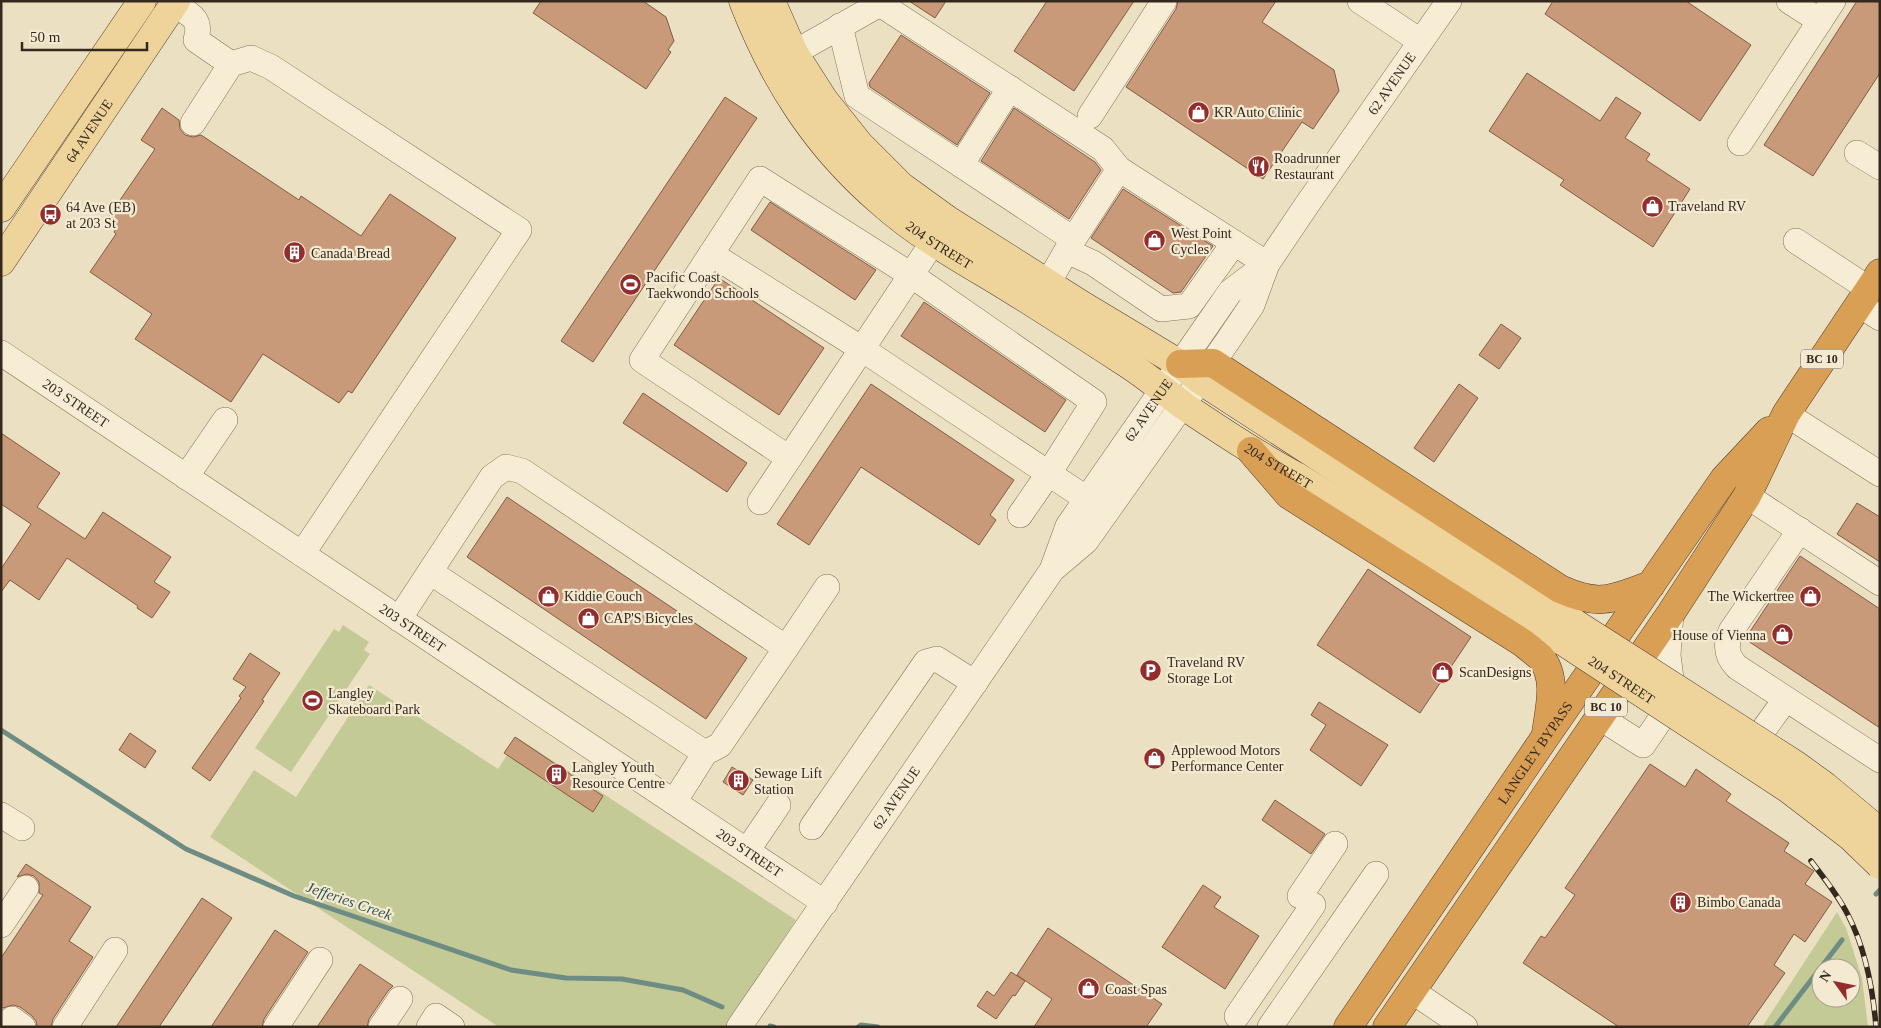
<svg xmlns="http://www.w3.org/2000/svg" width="1881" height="1028" font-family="'Times New Roman',serif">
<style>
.green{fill:#c4ca96;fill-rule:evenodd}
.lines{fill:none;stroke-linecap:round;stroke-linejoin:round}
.stream{stroke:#6c8c84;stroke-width:5}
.building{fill:#c99a79;stroke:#835b41}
.minor-casing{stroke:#85715a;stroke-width:26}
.major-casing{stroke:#533f2e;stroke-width:29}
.highway-casing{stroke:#533f2e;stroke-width:29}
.minor{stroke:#f7edd5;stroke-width:25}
.major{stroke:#eed49b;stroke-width:28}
.highway{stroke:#d99f55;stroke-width:28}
.rail-casing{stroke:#35291e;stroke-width:5.5}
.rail{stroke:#f4ead1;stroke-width:4;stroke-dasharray:11;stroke-linecap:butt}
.major-bridge-casing{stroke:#533f2e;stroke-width:29;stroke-linecap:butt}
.major-bridge{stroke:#eed49b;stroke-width:28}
.labels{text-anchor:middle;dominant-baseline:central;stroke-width:4.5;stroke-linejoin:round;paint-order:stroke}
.shield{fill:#f4ead1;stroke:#6e6354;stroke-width:1}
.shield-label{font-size:12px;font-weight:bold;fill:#35291e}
.street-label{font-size:14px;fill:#35291e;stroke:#f4ead1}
.poi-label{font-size:14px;fill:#35291e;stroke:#f4ead1;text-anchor:start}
.water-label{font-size:15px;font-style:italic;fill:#2d5552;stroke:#f4ead1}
</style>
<rect width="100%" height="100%" fill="#ece0c2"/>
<g class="green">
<path d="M343 625 369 642 364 650 370 654 291 772 255 748 334 629 339 632Z"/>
<path d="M369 685 498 769 518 738 796 920 726 1027H499L210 837 254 770 296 797Z"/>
<path d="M1837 912 1846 928 1862 978 1868 1027H1762ZM1821 968H1851V998H1821Z"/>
</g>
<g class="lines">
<g class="stream">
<path d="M1 730 186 849 294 896 511 970 566 978 622 979 683 990 722 1007"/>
<path d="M1876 894 1880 890"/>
<path d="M770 1026 774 1027"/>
<path d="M858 1027 861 1025 878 1027"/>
<path d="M1775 1027 1842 940"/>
</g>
</g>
<g class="building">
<path d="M541 1H643L666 17 674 41 668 50 671 52 646 89 533 13Z"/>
<path d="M909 1H946L935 18Z"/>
<path d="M1047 1H1134L1074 91 1014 51Z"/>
<path d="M1178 1H1276L1262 22 1334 70 1339 91 1313 129 1302 122 1263 179 1126 87 1176 9Z"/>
<path d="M1553 1H1686L1751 45 1700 121 1545 14Z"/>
<path d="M1857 1H1880V73L1813 176 1764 145Z"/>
<path d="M901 35 990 93 957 145 870 87 869 83Z"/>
<path d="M1527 73 1600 121 1616 97 1641 113 1625 138 1650 154 1646 160 1690 189 1653 247 1560 185 1564 180 1489 131Z"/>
<path d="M725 97 757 118 593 362 561 341Z"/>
<path d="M162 108 179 120 180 129 185 135 193 137 201 135 299 200 301 196 361 236 390 194 456 238 352 393 348 391 339 403 263 354 231 402 135 339 152 314 90 272 116 234 114 232 117 226 107 219 155 149 141 140Z"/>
<path d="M1014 108 1095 162 1101 170 1069 219 981 161Z"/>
<path d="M1123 189 1213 246 1181 292 1173 293 1091 238Z"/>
<path d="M770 202 876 270 855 300 751 230Z"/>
<path d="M719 278 824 348 779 415 674 345Z"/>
<path d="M924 302 1066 400 1045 432 901 336Z"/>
<path d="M1501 324 1521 338 1499 369 1479 355Z"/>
<path d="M871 384 1014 480 990 515 996 520 979 545 861 467 809 545 777 524Z"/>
<path d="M1459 384 1478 398 1434 462 1414 448Z"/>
<path d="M643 393 747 463 727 492 623 423Z"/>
<path d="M1 433 60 473 37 507 85 539 103 512 171 557 154 582 170 592 152 618 137 608 138 606 67 558 39 600 10 580 1 592V569L31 524 1 504Z"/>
<path d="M507 497 747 658 706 719 467 557Z"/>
<path d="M1857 503 1880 517V562L1837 534Z"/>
<path d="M1800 556 1880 609V728L1745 639Z"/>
<path d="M1368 569 1471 637 1420 713 1317 645Z"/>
<path d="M250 653 280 673 262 700 264 701 210 781 192 768 241 698 239 696 246 687 233 679Z"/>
<path d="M1319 702 1388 745 1361 786 1310 750 1326 725 1311 715Z"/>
<path d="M130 733 156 751 145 768 119 750Z"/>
<path d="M515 737 603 796 593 812 504 753Z"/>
<path d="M1650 764 1685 787 1696 769 1731 794 1726 801 1789 843 1784 851 1814 871 1805 884 1832 902 1805 942 1794 934 1774 965 1785 973 1747 1027H1619L1523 963 1541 936 1545 938 1575 895 1565 888Z"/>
<path d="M732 767 753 780 743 795 723 782Z"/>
<path d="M1275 800 1325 834 1311 854 1262 820Z"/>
<path d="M26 864 91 907 69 941 93 957 53 1019 51 1027H37L36 1021 32 1016 20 1007 13 1005 3 1008 1 1007V958L43 895 39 893V882L34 876 27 874 17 877Z"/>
<path d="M1203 885 1221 897 1214 907 1259 936 1225 989 1162 947Z"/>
<path d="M202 898 232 918 159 1027H116Z"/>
<path d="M1048 928 1162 1004 1146 1027H1034L1052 999 1017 975Z"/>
<path d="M275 930 308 952 264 1019 262 1027H211Z"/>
<path d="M360 964 393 986 388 991 369 1019 367 1027H317Z"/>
<path d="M1011 972 1025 981 1015 996 1013 995 996 1019 977 1006 987 991 994 996Z"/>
</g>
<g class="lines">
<defs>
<g id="minor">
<path d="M1360 1 1420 41"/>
<path d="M1789 1 1820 21"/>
<path d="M174 5C191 15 202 18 196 40L231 64"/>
<path d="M840 26 857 96 1073 239"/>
<path d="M776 63 880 4 1103 149 1119 169 1267 264"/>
<path d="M1090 116 1164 1"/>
<path d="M193 123 231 64 251 58 271 67 519 230 302 554"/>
<path d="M1740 143 1833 1"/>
<path d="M1857 153 1880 167"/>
<path d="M961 165 1010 88"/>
<path d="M1796 241 1869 289"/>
<path d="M1067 251 1093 263 1161 309 1189 306 1234 243"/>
<path d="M711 254 862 349 1087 499"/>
<path d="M1048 283 1071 243 1119 169"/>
<path d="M1858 304 1880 318"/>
<path id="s1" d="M1 353 825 903"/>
<path d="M1786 414 1880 474"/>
<path d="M789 458 642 360 760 179 911 275 1094 402 1049 473 1020 515"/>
<path d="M186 477 225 420"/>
<path d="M1747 496 1880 583"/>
<path d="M760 502 945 224"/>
<path d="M1800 530 1731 631C1725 645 1726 656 1737 667L1880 760"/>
<path id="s2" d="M1053 569 1086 541 1225 345 1252 305 1267 264 1304 209 1449 1"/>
<path d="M430 572 705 753"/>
<path d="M1671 613 1668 655 1674 702"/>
<path d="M399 619 492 477 506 467 522 471 786 648 827 587"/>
<path d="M1599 717 1643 745 1673 701"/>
<path d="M1742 747 1748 751 1785 700"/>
<path d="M674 802 705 753 720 745 786 648"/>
<path d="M1 815 22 828"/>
<path d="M812 827 926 662 937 659 975 683"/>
<path d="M747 851 778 805"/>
<path d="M1300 896 1335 844"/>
<path d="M1 925 26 888"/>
<path d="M1412 991 1465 1027"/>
<path d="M1237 1016 1313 905"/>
<path d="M12 1019 23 1027"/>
<path d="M65 1027 115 950"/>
<path d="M276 1027 320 960"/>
<path d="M381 1027 400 999"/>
<path d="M429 1027 436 1016 452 1027"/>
<path id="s3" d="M739 1027 1052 570 1068 526 1230 292 1267 264"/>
<path d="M1270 1027 1376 874"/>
</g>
<g id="major">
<path id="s4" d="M743 1C774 81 817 148 883 204 918 235 959 258 999 282 1040 307 1080 333 1120 359 1143 373 1163 390 1184 406 1221 431 1257 455 1296 476L1564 642"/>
<path d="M771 1 794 53 824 100 860 145 901 186 948 220 1082 305 1180 364 1200 380 1576 624"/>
<path d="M1 208 142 1"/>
<path id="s5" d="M1 262 176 1"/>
</g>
<g id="highway">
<path d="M1180 364 1213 363 1560 589C1601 607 1611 599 1651 585"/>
<path d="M1251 451 1289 495 1523 643C1529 648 1536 653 1541 658 1558 678 1549 710 1546 733"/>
<path id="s6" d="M1348 1027 1546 736 1724 479 1769 431"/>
<path d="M1387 1027 1671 613 1747 496 1786 414 1880 273"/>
</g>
</defs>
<use href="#minor" class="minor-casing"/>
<use href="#major" class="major-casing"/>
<use href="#highway" class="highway-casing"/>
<use href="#minor" class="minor"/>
<use href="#major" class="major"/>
<use href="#highway" class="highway"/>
<defs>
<path id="rail" d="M1811 861C1824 878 1838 895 1848 915 1865 948 1873 989 1876 1027"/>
</defs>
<use href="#rail" class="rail-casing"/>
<use href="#rail" class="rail"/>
<defs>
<g id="major-bridge">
<path d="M1576 624 1796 765 1825 786 1880 832"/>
<path id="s7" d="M1564 642 1787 788 1851 837 1880 865"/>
</g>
</defs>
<use href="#major-bridge" class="major-bridge-casing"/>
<use href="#major-bridge" class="major-bridge"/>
</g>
<defs>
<symbol id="shop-disc" viewBox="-11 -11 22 22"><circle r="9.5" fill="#922c2d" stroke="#f4ead1"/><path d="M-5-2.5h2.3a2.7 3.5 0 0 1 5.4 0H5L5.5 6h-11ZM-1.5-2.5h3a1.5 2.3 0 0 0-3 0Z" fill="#fff"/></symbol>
<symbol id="restaurant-disc" viewBox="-11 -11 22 22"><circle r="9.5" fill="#922c2d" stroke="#f4ead1"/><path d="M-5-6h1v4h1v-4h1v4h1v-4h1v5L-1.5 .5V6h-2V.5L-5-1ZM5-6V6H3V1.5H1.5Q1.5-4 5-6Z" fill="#fff"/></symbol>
<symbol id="bus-disc" viewBox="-11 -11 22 22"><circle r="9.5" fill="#922c2d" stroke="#f4ead1"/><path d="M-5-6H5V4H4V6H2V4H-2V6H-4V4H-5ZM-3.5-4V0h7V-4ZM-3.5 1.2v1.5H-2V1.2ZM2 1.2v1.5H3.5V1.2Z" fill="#fff"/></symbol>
<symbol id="building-disc" viewBox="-11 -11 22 22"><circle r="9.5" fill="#922c2d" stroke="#f4ead1"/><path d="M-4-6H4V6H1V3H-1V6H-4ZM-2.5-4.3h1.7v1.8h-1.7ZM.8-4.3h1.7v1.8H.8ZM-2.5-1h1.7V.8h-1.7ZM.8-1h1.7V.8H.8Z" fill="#fff"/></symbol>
<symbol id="stadium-disc" viewBox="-11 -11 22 22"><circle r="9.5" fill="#922c2d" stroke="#f4ead1"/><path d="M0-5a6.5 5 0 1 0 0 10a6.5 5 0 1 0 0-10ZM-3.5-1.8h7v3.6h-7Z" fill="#fff"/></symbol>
<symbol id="parking-disc" viewBox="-11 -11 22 22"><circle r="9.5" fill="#922c2d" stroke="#f4ead1"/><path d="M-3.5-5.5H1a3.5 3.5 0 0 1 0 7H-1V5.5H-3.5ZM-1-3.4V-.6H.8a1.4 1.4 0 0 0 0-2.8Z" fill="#fff"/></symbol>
</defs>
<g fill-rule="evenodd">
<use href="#shop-disc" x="1186" y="100" width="25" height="25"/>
<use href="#restaurant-disc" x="1246" y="154" width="25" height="25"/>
<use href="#shop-disc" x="1640" y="194" width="25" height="25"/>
<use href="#bus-disc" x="38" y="202" width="25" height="25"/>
<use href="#shop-disc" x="1142" y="228" width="25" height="25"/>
<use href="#building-disc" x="282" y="240" width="25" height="25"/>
<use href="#stadium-disc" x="618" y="272" width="25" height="25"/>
<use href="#shop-disc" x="536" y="584" width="25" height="25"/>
<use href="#shop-disc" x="1798" y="584" width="25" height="25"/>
<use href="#shop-disc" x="576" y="606" width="25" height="25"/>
<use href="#shop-disc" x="1770" y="622" width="25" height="25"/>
<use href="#parking-disc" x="1138" y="658" width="25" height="25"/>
<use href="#shop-disc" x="1430" y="660" width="25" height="25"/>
<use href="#stadium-disc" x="300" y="688" width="25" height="25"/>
<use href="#shop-disc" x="1142" y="746" width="25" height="25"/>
<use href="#building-disc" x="544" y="762" width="25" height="25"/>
<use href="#building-disc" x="726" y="768" width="25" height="25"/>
<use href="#building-disc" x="1668" y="890" width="25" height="25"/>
<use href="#shop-disc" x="1076" y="976" width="25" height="25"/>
</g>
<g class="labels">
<g class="shield">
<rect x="1801" y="349.5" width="42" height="19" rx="4"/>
<rect x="1585" y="697.5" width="42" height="19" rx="4"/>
</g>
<g class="shield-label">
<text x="1822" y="359">BC 10</text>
<text x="1606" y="707">BC 10</text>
</g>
<g class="street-label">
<text stroke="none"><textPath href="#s2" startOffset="595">62 AVENUE</textPath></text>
<text stroke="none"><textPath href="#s5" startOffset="158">64 AVENUE</textPath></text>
<text stroke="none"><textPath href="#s4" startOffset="319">204 STREET</textPath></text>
<text stroke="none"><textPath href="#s1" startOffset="90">203 STREET</textPath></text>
<text stroke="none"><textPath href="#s3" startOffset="742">62 AVENUE</textPath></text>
<text stroke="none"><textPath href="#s4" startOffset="724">204 STREET</textPath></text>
<text stroke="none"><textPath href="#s1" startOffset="495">203 STREET</textPath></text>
<text stroke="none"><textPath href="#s7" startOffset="69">204 STREET</textPath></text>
<text stroke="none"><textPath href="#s6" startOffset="332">LANGLEY BYPASS</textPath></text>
<text stroke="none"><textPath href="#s3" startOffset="278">62 AVENUE</textPath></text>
<text stroke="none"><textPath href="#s1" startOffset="900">203 STREET</textPath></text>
</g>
<g class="poi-label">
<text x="1214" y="112">KR Auto Clinic</text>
<text x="1274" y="158">Roadrunner<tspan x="1274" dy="16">Restaurant</tspan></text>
<text x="1668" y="206">Traveland RV</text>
<text x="66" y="207">64 Ave (EB)<tspan x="66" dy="16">at 203 St</tspan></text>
<text x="1171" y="233">West Point<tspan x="1171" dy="16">Cycles</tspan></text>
<text x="311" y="253">Canada Bread</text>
<text x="646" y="277">Pacific Coast<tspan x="646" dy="16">Taekwondo Schools</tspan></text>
<text x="564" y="596">Kiddie Couch</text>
<text x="1794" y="596" text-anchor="end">The Wickertree</text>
<text x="604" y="618">CAP'S Bicycles</text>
<text x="1766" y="635" text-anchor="end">House of Vienna</text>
<text x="1167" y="662">Traveland RV<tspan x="1167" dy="16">Storage Lot</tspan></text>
<text x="1459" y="672">ScanDesigns</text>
<text x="328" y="693">Langley<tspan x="328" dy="16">Skateboard Park</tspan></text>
<text x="1171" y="750">Applewood Motors<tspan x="1171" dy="16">Performance Center</tspan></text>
<text x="572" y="767">Langley Youth<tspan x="572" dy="16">Resource Centre</tspan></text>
<text x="754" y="773">Sewage Lift<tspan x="754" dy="16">Station</tspan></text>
<text x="1697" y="902">Bimbo Canada</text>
<text x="1105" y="989">Coast Spas</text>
</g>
<g class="water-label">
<text transform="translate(349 901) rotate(19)">Jefferies Creek</text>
</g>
</g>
<rect width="1881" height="1028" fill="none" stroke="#35291e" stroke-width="5"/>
<g transform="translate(1836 983) rotate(303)"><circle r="24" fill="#f4ead1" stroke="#a89d89"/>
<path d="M0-4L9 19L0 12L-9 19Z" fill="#922c2d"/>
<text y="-8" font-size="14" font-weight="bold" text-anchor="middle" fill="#35291e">N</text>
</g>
<path d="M22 42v8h125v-8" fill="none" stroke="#35291e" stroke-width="2.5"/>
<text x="30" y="42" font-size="15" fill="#35291e" stroke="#f4ead1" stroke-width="4" paint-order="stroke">50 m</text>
</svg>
